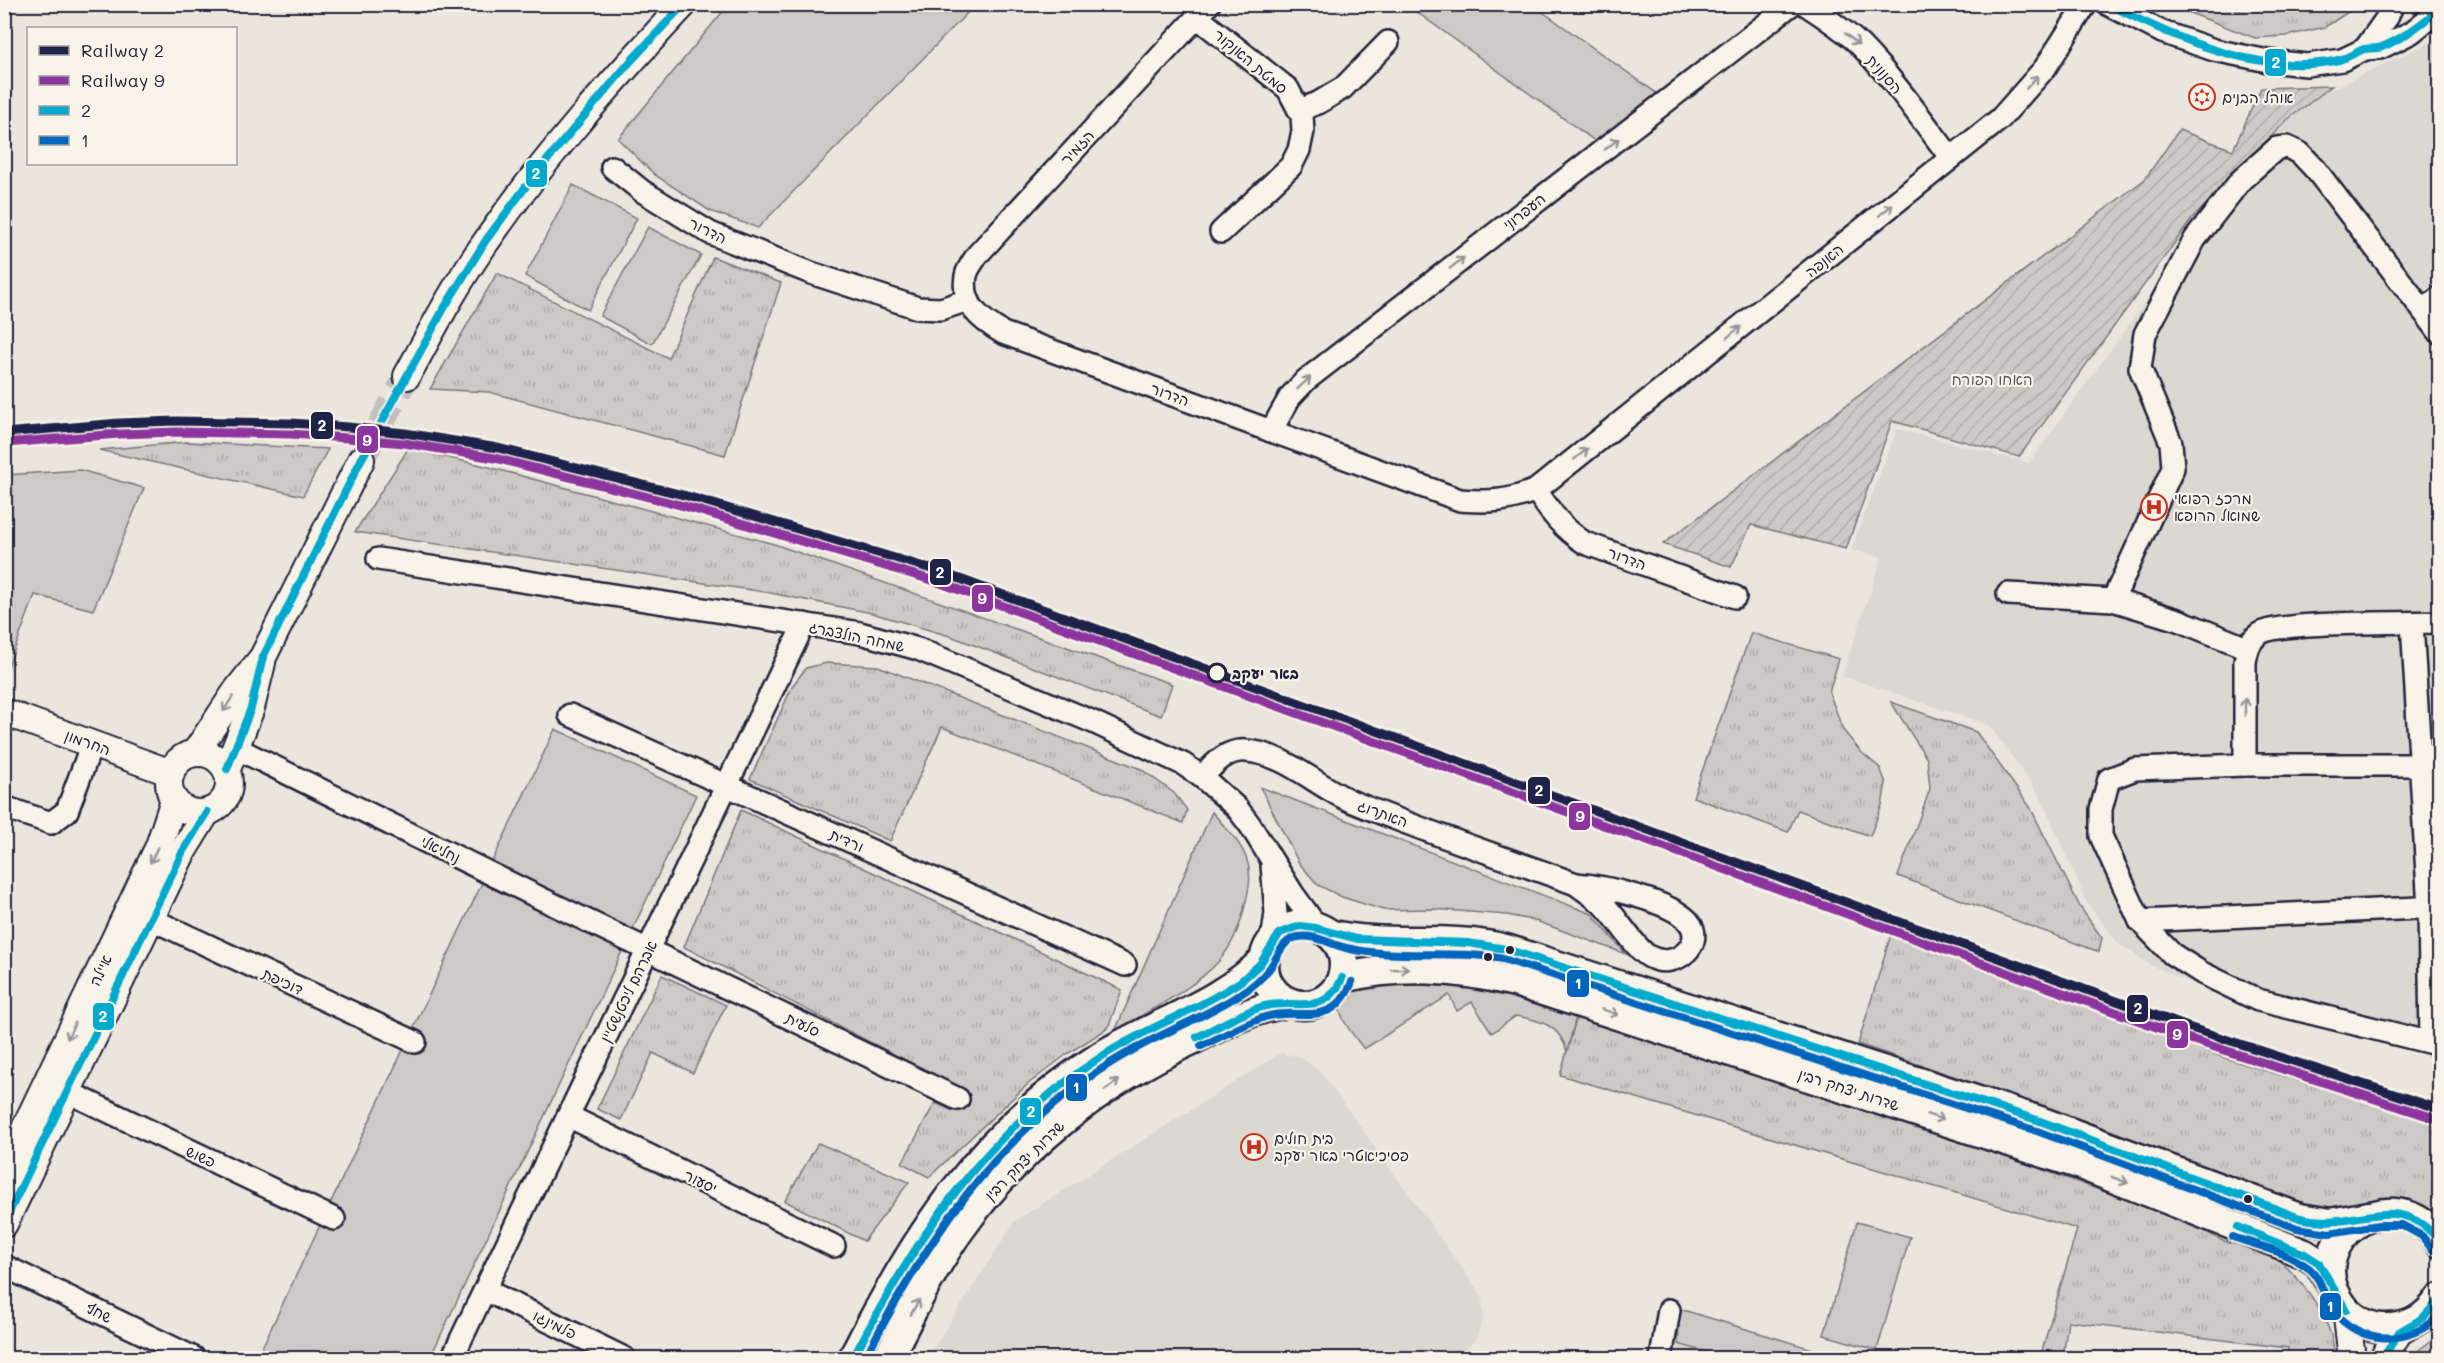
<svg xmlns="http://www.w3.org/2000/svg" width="2444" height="1363" font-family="Mali,'Playpen Sans Hebrew',sans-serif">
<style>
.built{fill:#dbd8d2}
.grass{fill:url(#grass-tufts);stroke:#787680;stroke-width:1.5}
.park{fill:#cdc9c6;stroke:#787680;stroke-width:1.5}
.garden{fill:url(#garden-furrows);stroke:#787680;stroke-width:1.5}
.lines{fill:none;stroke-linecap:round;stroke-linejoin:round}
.tertiary-tunnel{stroke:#c2bfbd;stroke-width:26;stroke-dasharray:26 13;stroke-linecap:butt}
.minor-casing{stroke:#22223b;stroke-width:26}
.tertiary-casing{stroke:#22223b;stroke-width:30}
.secondary-casing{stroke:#22223b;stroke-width:33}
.minor{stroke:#f7f3e8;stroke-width:21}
.tertiary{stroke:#f7f3e8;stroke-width:26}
.secondary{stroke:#f7f3e8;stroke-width:28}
.bus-1-casing{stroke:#f7f3e8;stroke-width:12}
.bus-2-casing{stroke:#f7f3e8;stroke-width:12}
.bus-1{stroke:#00a9ce;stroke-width:8}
.bus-2{stroke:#0065bd;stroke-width:8}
.rail-1-casing{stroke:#f7f3e8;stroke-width:14}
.rail-2-casing{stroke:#f7f3e8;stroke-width:14}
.rail-1{stroke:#1f234a;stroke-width:9}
.rail-2{stroke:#8d359f;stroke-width:9}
.oneway{stroke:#97959a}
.stop-dot{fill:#f7f3e8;stroke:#22223b;stroke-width:3}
.bus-dot{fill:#22223b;stroke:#f7f3e8;stroke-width:2}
.labels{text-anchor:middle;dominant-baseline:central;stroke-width:4.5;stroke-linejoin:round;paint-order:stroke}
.street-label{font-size:15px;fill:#22223b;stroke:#f7f3e8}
.poi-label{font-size:15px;fill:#22223b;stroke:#f7f3e8;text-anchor:start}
.park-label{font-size:15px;fill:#555465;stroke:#f7f3e8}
.stop-label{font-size:15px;font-weight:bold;fill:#22223b;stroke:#f7f3e8;text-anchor:start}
.line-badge{stroke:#f7f3e8;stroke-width:2}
.badge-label{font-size:16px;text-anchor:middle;font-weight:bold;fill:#fff}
</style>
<defs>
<pattern id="grass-tufts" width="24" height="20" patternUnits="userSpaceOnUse" patternTransform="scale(1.5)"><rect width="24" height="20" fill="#cdc9c6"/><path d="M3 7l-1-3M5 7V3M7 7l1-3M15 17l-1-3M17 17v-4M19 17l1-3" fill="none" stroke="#b0acab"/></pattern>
<pattern id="garden-furrows" width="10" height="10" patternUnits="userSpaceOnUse" patternTransform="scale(1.5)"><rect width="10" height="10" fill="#cdc9c6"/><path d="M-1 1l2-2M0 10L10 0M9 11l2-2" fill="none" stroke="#b0acab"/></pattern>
</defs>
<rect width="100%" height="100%" fill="#eae6de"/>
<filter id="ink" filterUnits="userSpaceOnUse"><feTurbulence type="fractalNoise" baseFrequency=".0167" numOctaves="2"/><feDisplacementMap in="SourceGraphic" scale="12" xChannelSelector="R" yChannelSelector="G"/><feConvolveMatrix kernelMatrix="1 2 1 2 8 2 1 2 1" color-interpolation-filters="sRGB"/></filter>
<g filter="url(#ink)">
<g class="built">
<path d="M2439 38V1058L2262 1013 2150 965 2118 943 2087 903 2040 796 1989 725 1842 676 1882 557 1851 550 1897 429 2029 463 2282 113Z"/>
<path d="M1281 1053 1300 1057 1321 1072 1482 1296 1483 1317 1477 1338 1461 1353 1454 1358H927L1015 1221Z"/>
<path d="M1678 1344 1728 1358H1675Z"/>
</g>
<g class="grass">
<path d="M2169 5 2359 4V5L2325 27 2286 36 2255 38Z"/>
<path d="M713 257 781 283 725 455 489 392 430 389 497 273 668 358Z"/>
<path d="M187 442 328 449 303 496 99 450Z"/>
<path d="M408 449 481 465 774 544 1172 684 1161 716 953 637 872 613 765 592 355 532Z"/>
<path d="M1751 633 1839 659 1829 692 1843 730 1861 752 1880 768 1886 783 1882 805 1870 836 1798 810 1788 832 1693 797Z"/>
<path d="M827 663 878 666 1141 769 1174 793 1187 810 1183 823 942 727 890 841 750 779 793 685 806 668Z"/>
<path d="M1891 702 1976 732 2030 807 2080 907 2102 938 2099 952 1898 876 1930 789 1927 759Z"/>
<path d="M741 810 1122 990 1108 1028 1067 1054 1028 1084 929 1177 902 1163 935 1103 953 1111 962 1089 684 947Z"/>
<path d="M1891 934 2222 1057 2439 1125V1224L2296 1208 2186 1160 1980 1085 1858 1044Z"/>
<path d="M662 975 726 1005 693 1073 653 1053 621 1120 597 1109Z"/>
<path d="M1579 1009 1641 1027 2190 1222C2201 1228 2214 1238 2226 1242 2238 1246 2252 1244 2263 1249 2295 1267 2336 1321 2334 1358H2287L2288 1348 2068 1321 2063 1358H2040L2077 1229 1560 1075Z"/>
<path d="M818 1143 909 1182 864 1241 785 1201Z"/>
</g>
<g class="park">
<path d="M729 4H975V5L758 228 710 211 655 175 618 139Z"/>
<path d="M1407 5H1533L1666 100 1595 141Z"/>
<path d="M573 185 637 218 588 310 525 276Z"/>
<path d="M648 227 701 255 652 344 600 316Z"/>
<path d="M80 470 144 488 93 610 35 595 5 675V475Z"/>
<path d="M555 729 696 795 430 1358H257Z"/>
<path d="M1260 787 1592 914 1626 954 1536 921 1507 915 1433 909 1383 910 1342 897 1318 885 1299 863Z"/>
<path d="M1212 812C1224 826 1241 842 1247 860 1252 875 1249 890 1245 905 1241 924 1232 947 1218 962 1194 989 1146 1012 1115 1031Z"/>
<path d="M1374 984 1451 986 1505 992 1578 1009 1567 1052C1561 1026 1541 1020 1516 1016L1492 1033 1472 1002 1457 1011 1449 995 1364 1049C1352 1033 1338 1019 1338 997L1348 987Z"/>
<path d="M1857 1222 1910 1237 1877 1350 1824 1335Z"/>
<path d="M1680 1309 1842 1358H1728L1678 1344Z"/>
<path d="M2439 1335V1358H2409L2412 1355Z"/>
</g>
<path class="garden" d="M2332 86 2287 120 2192 219 2019 457 1892 421 1846 549 1751 525 1731 567 1663 544 2145 179 2179 130 2233 150 2261 88Z"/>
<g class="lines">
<path class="tertiary-tunnel" d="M361 460 407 376"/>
<defs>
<g id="minor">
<path d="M1209 4 978 254C974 260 967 269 966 276 961 305 981 320 1003 333L1460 500C1490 502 1507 502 1536 490L2000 119 2045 68 2086 4"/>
<path d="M1805 4C1824 17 1845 30 1861 46 1894 80 1922 120 1951 158"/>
<path d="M2107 4 2162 32 2214 50 2268 61 2307 65 2342 60 2365 49 2380 48 2412 32 2440 9"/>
<path d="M1197 17 1288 89 1302 116 1303 131 1299 150 1291 166 1221 232"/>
<path d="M2365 49 2386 19 2393 4"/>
<path d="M1299 110 1318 103 1343 88 1388 42"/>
<path d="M612 167 642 191 710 233 811 273 918 308 941 309 968 300"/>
<path d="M2423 311 2440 297"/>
<path d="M1271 431 1290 397 1306 380 1792 4"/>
<path d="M1536 490C1550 512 1563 529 1585 543L1735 597"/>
<path d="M378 559 860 633 918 649 1091 721 1183 764 1202 777 1237 808 1250 825 1293 894 1317 927"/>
<path d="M2008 594 2113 600 2178 620 2247 648"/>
<path d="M2113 600 2173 468 2171 443 2140 368 2145 334 2195 239 2241 180 2277 148 2287 147 2300 153 2316 170 2440 333"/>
<path d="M2412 623 2429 908 2431 1042"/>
<path d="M570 715 1125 965"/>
<path d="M234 747 540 898 958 1099"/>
<path d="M2245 765V662C2247 651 2249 641 2259 634 2276 621 2409 623 2440 622"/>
<path d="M2440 765H2245L2135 769 2109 779 2101 809V836L2140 921 2172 954 2202 973 2258 1000 2440 1045"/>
<path d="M1202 777C1215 763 1227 749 1247 751 1286 754 1319 788 1353 802 1426 832 1502 857 1576 884"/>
<path d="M4 807 51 823 67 811 92 744"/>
<path d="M1576 884C1603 886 1670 901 1688 921 1707 942 1676 971 1650 957 1636 950 1618 919 1605 906 1596 898 1585 891 1576 884Z"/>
<path d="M151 919 415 1042"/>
<path d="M2140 921 2440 907"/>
<path d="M1272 942 1276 913 1272 865"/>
<path d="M68 1092 334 1219"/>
<path d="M568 1116 834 1246"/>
<path d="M4 1266 194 1358"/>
<path d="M485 1290 624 1358"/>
<path d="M452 1358 804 624"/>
<path d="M1661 1358 1669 1310"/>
</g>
<g id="tertiary">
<path d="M407 376C432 330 457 282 488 239 546 155 614 79 684 4"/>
<path d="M4 712 171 773"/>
<circle cx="199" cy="783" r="30"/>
<path d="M195 753 237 690 263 657 361 460"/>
<path d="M227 769 251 708 262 663"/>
<path d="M4 1172 159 846 174 800"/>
<path d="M4 1224 183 851 207 812"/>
<path d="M2346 1310 2352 1358"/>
<path d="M2383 1358 2399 1332 2412 1324"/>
</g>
<g id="secondary">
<circle cx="1304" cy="965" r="40"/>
<path d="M1329 934C1388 948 1448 934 1506 949L2040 1121 2300 1218 2331 1223 2368 1216"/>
<path d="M1342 978C1402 964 1456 968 1515 982L2078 1164 2305 1254 2319 1263 2331 1284"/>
<path d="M2440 1243C2397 1171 2294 1242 2343 1306 2352 1318 2368 1327 2382 1328 2408 1329 2426 1319 2440 1298"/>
<path d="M853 1358C915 1236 982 1131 1101 1056 1155 1023 1220 1004 1265 959"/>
<path d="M888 1358C910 1316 931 1270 959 1231 1018 1148 1102 1081 1194 1039 1226 1024 1256 1006 1291 1003"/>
</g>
</defs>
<use href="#minor" class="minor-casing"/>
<use href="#tertiary" class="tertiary-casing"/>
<use href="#secondary" class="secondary-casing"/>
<use href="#minor" class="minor"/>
<use href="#tertiary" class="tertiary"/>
<use href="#secondary" class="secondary"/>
<defs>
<g id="bus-1">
<path d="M2108 4C2176 39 2262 77 2339 60 2348 58 2356 52 2364 49 2370 48 2377 49 2382 47 2404 38 2421 24 2440 9"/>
<path d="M227 769 251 708 263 657 361 460 443 310 486 240 533 177 629 63 684 4"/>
<path d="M1197 1037C1219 1027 1241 1012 1265 1006 1296 998 1326 1018 1342 978"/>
<path d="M4 1223 183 851 207 812"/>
<path d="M2238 1227 2305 1254 2319 1263 2346 1310"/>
<path d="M853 1358C916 1238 984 1132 1101 1057 1145 1028 1197 1011 1241 981L1260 964 1280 933 1300 926 1316 928 1357 939 1468 943 1506 949 2040 1121 2300 1218C2356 1232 2397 1187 2440 1242"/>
<path d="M2383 1358 2399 1332 2423 1318 2440 1299"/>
</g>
<g id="bus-2">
<path d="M1201 1046C1222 1037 1243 1024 1265 1017 1300 1006 1332 1031 1352 982"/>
<path d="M2233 1237C2259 1246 2288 1252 2310 1269 2322 1279 2323 1296 2332 1309 2358 1345 2409 1347 2440 1315"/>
<path d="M865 1358C926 1241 993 1139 1106 1066 1149 1037 1199 1021 1242 993 1252 987 1261 979 1269 969 1278 958 1282 939 1298 937 1314 934 1330 944 1346 948 1397 960 1451 949 1503 959L2037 1131 2297 1228 2329 1233 2379 1225H2402L2422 1236 2432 1249"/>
</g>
</defs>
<use href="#bus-1" class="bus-1-casing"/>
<use href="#bus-2" class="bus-2-casing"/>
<use href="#bus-1" class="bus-1"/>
<use href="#bus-2" class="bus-2"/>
<defs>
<path id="rail-1" d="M4 433 119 423 176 421 291 423 348 427 405 433 498 448 687 496 938 571 2188 1027 2440 1109"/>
<path id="rail-2" d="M5 443 119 434 177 432 291 434 347 438 404 443 495 458 684 506 935 581 2184 1037 2437 1119"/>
</defs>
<use href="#rail-1" class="rail-1-casing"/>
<use href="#rail-2" class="rail-2-casing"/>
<use href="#rail-1" class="rail-1"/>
<use href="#rail-2" class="rail-2"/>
</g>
<defs><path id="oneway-shaft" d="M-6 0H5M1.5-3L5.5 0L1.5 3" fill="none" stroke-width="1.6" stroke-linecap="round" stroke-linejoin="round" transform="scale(1.5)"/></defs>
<g class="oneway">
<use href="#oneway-shaft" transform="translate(1852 39) rotate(40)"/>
<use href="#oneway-shaft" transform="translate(2032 82) rotate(-49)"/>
<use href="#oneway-shaft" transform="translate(1612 144) rotate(-38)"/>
<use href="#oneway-shaft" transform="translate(1886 210) rotate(-39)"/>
<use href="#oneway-shaft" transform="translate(1457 263) rotate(-38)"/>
<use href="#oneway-shaft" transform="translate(1734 332) rotate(-39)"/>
<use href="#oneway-shaft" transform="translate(1304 383) rotate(-43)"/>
<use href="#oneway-shaft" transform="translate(1581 454) rotate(-39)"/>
<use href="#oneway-shaft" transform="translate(228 704) rotate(122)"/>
<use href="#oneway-shaft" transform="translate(2245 707) rotate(-90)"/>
<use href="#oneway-shaft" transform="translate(154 855) rotate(115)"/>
<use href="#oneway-shaft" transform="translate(1400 969) rotate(-3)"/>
<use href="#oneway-shaft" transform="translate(1610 1012) rotate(18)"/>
<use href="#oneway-shaft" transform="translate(71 1031) rotate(115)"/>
<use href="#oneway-shaft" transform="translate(1112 1085) rotate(-35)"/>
<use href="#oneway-shaft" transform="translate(1935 1117) rotate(18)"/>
<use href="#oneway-shaft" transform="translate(2120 1180) rotate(21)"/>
<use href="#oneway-shaft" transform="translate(915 1307) rotate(-62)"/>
</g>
</g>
<defs>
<symbol id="synagogue-ring" viewBox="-11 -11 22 22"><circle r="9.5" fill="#f7f3e8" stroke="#c8321e" stroke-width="1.5"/><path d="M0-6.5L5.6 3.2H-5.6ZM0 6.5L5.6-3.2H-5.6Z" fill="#c8321e"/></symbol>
<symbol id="hospital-ring" viewBox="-11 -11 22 22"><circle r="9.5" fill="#f7f3e8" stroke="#c8321e" stroke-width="1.5"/><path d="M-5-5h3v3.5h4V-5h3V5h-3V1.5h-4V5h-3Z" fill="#c8321e"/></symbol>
</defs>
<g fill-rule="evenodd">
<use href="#synagogue-ring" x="2187" y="82" width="30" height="30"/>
<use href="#hospital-ring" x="2139" y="492" width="30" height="30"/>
<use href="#hospital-ring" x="1239" y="1132" width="30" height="30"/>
</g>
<circle class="stop-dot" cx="1217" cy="673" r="9"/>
<g class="bus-dot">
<circle cx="1510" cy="950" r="5"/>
<circle cx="1488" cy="957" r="5"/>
<circle cx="2248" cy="1199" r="5"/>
</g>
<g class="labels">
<g class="street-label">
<text transform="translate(1251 61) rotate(40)">סמטת האנקור</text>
<text transform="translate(1885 74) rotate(49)">הסנונית</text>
<text transform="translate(1077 147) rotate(-47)">הזמיר</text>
<text transform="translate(1524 211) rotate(-38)">העפרוני</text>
<text transform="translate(708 230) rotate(26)">הדרור</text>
<text transform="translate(1824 260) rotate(-39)">האנפה</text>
<text transform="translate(1170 394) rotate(20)">הדרור</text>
<text transform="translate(1627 558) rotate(20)">הדרור</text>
<text transform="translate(857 636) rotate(12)">שמחה הולצברג</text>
<text transform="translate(88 742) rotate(20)">החרמון</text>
<text transform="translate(1383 813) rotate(20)">האתרוג</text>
<text transform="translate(847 840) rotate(24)">ורדית</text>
<text transform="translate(441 849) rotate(26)">נחליאלי</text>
<text transform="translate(100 970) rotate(-65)">איילה</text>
<text transform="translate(283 981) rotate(25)">דוכיפת</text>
<text transform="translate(628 991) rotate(-64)">אברהם ליכטנשטיין</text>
<text transform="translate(803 1024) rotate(26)">סלעית</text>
<text transform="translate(1849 1089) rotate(18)">שדרות יצחק רבין</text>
<text transform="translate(201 1156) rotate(25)">פשוש</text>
<text transform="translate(1024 1160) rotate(-45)">שדרות יצחק רבין</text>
<text transform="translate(701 1181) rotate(26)">יסעור</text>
<text transform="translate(99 1312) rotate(26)">שחף</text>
<text transform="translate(555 1324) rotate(26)">פלמינגו</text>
</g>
<g class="poi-label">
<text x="2222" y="97">אוהל הבנים</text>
<text x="2174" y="498">מרכז רפואי<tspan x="2174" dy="17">שמואל הרופא</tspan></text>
<text x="1274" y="1138">בית חולים<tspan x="1274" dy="17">פסיכיאטרי באר יעקב</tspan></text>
</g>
<g class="park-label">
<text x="1992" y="379">האחו הפורח</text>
</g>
<g class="stop-label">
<text x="1232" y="673">באר יעקב</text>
</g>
</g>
<g class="line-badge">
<rect x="2264" y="48" width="23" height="29" rx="6" fill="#00a9ce"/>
<rect x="525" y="159" width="23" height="29" rx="6" fill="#00a9ce"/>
<rect x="310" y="411" width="24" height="29" rx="6" fill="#1f234a"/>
<rect x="356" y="425" width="23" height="29" rx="6" fill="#8d359f"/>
<rect x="929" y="558" width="23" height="28" rx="6" fill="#1f234a"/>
<rect x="971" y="584" width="23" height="29" rx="6" fill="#8d359f"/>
<rect x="1527" y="776" width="24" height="29" rx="6" fill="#1f234a"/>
<rect x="1568" y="802" width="23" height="29" rx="6" fill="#8d359f"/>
<rect x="1566" y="969" width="24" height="29" rx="6" fill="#0065bd"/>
<rect x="2126" y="994" width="23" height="29" rx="6" fill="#1f234a"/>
<rect x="92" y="1002" width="23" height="29" rx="6" fill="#00a9ce"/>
<rect x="2166" y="1020" width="23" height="29" rx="6" fill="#8d359f"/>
<rect x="1065" y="1073" width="23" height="29" rx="6" fill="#0065bd"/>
<rect x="1019" y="1097" width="23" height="29" rx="6" fill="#00a9ce"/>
<rect x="2319" y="1292" width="23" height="29" rx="6" fill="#0065bd"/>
</g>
<g class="badge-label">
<text x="2276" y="68">2</text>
<text x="536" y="179">2</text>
<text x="322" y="431">2</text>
<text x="367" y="446">9</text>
<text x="940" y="578">2</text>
<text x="982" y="604">9</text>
<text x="1539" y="796">2</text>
<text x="1580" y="822">9</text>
<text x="1578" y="989">1</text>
<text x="2138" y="1014">2</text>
<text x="103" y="1022">2</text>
<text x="2177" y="1040">9</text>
<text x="1076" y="1093">1</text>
<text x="1031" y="1117">2</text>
<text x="2330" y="1312">1</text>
</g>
<rect width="2444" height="1363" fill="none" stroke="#f7f3e8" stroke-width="24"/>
<rect x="12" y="12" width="2420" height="1339" fill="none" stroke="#22223b" stroke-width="2" filter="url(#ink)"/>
<rect x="27" y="27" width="210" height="138" fill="#f7f3e8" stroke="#a29fa3" stroke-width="1.5"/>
<rect x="39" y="46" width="30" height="9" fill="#1f234a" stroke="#a29fa3" stroke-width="1.5"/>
<text x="81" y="57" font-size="18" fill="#22223b">Railway 2</text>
<rect x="39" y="76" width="30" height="9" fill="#8d359f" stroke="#a29fa3" stroke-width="1.5"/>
<text x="81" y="87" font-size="18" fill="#22223b">Railway 9</text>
<rect x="39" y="106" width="30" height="9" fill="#00a9ce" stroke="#a29fa3" stroke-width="1.5"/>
<text x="81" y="117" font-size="18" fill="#22223b">2</text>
<rect x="39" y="136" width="30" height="9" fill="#0065bd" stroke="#a29fa3" stroke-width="1.5"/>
<text x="81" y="147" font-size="18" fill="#22223b">1</text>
</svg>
